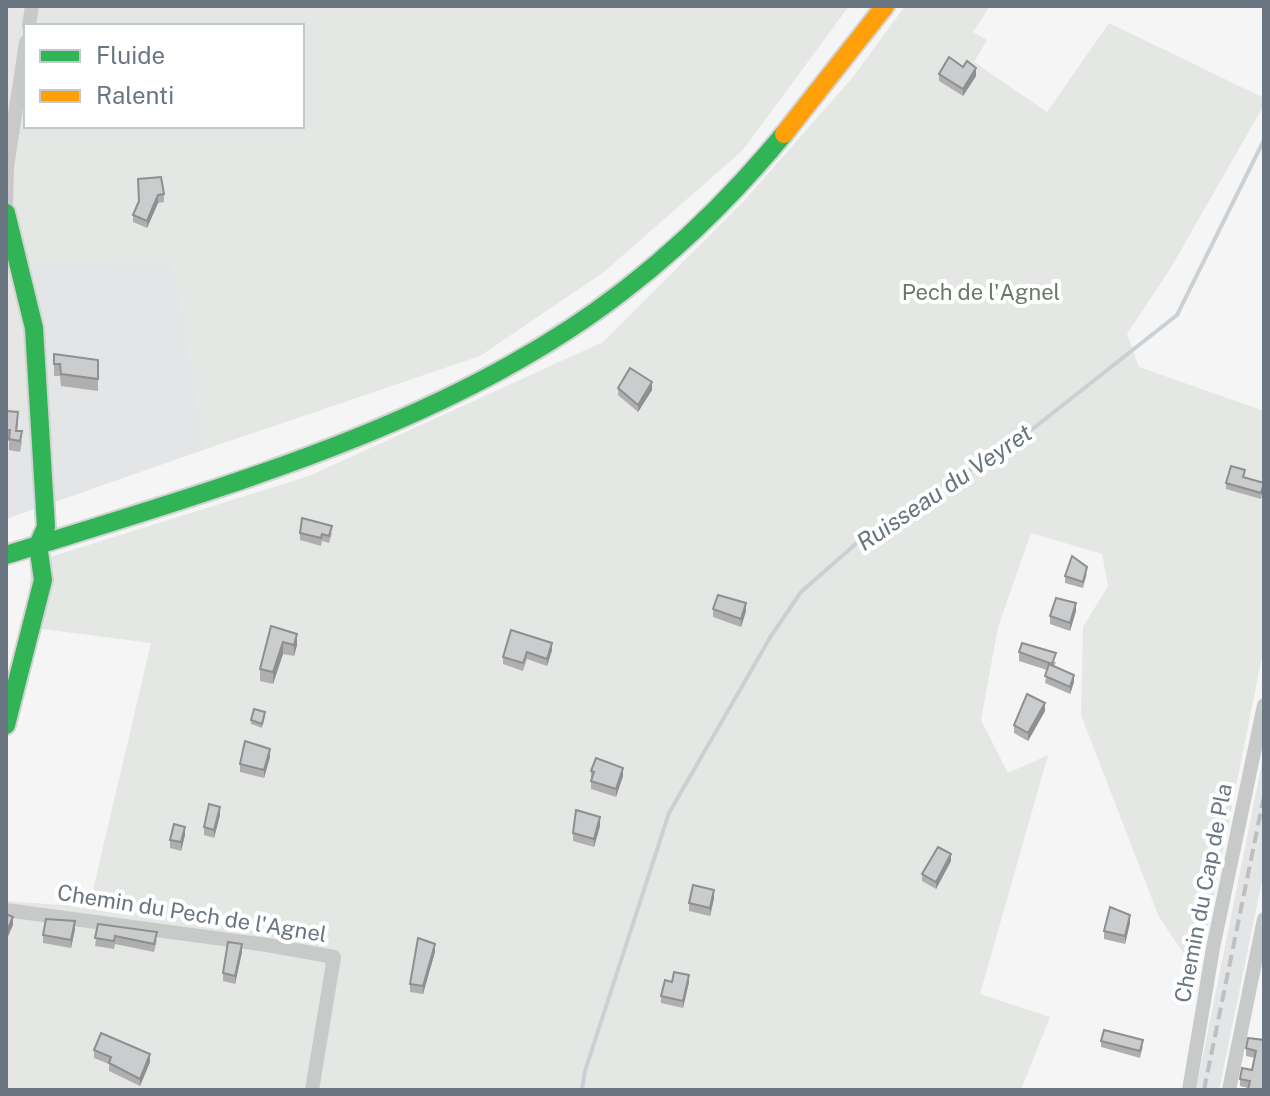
<svg xmlns="http://www.w3.org/2000/svg" width="1270" height="1096" font-family="'Public Sans',sans-serif">
<style>
.built{fill:#e4e5e6}
.green{fill:#e4e7e3;fill-rule:evenodd}
.lines{fill:none;stroke-linecap:round;stroke-linejoin:round}
.stream{stroke:#cad0d3;stroke-width:4}
.fast-casing{stroke:#d1d2d2;stroke-width:22}
.slow-casing{stroke:#d1d2d2;stroke-width:22}
.street{stroke:#c8caca;stroke-width:14}
.fast{stroke:#30b455;stroke-width:18}
.slow{stroke:#ff9f0a;stroke-width:18}
.rail{stroke:#bebfc0;stroke-width:4;stroke-dasharray:12 6;stroke-linecap:butt}
.wall{fill:#afafb0}
.shaded-wall{fill:#8e8f90}
.building{fill:#cbcccd;stroke:#8e8f90;stroke-width:2}
.labels{text-anchor:middle;dominant-baseline:central;stroke-width:8;stroke-linejoin:round;paint-order:stroke}
.park-label{font-size:22px;fill:#6a7967;stroke:#fff}
.street-label{font-size:22px;fill:#697681;stroke:#fff}
.water-label{font-size:24px;font-style:italic;fill:#65767d;stroke:#fff}
</style>
<rect width="100%" height="100%" fill="#f5f5f5"/>
<g class="built">
<path d="M174 261 206 449 6 519V406L37 407 18 264Z"/>
<path d="M1264 753V871L1219 1090H1196Z"/>
</g>
<g class="green">
<path d="M6 6H849L743 150 604 272 480 356 206 449 174 261 18 264 37 407 6 406ZM26 26H302V126H26Z"/>
<path d="M905 6H990L973 32 987 40 974 62 1047 112 1109 23 1264 98V105L1170 269 1127 334 1139 367 1264 411V647L1198 975 1159 917 1081 715 1083 627 1108 586 1102 554 1031 533 998 627 981 720 1008 773 1048 755 980 994 1050 1017 1021 1090H6V901L89 907 151 643 27 627 31 563 309 476 603 342 743 202 853 77Z"/>
</g>
<g class="lines">
<path class="stream" d="M582 1090 585 1071 669 813 771 636 801 592 875 527 1016 442 1177 315 1264 140"/>
<defs>
<g id="fast">
<path d="M6 213 34 328 46 527 38 545 43 580 6 725"/>
<path d="M6 555C213 490 449 426 623 291 683 245 736 192 784 134"/>
</g>
<path id="slow" d="M784 134 885 6"/>
</defs>
<use href="#fast" class="fast-casing"/>
<use href="#slow" class="slow-casing"/>
<g class="street">
<path d="M29 26 32 6"/>
<path d="M6 203 7 167 26 42"/>
<path d="M6 910 267 945 334 957 312 1090"/>
<path d="M1189 1090 1213 948 1264 705"/>
<path d="M1229 1090 1264 919"/>
</g>
<use href="#fast" class="fast"/>
<use href="#slow" class="slow"/>
<path class="rail" d="M1204 1090 1264 796"/>
</g>
<g class="wall">
<path d="M939 74 976 76 963 96 939 81Z"/>
<path d="M138 179 164 194V202L158 203 147 228 133 222V215L138 202Z"/>
<path d="M54 354 98 360V391L61 386 60 376H54Z"/>
<path d="M618 388 652 390 638 412 618 395Z"/>
<path d="M6 411 18 423 17 431 22 442 20 452 9 450V441H6Z"/>
<path d="M1244 477 1264 488 1261 499 1226 489V483Z"/>
<path d="M300 533H332L329 543 322 541 321 546 300 540Z"/>
<path d="M1087 574 1083 588 1065 583V576Z"/>
<path d="M713 609 746 611 741 627 713 617Z"/>
<path d="M1076 611 1070 631 1050 624V616Z"/>
<path d="M271 626 297 645 294 656 283 654 273 684 260 681V669Z"/>
<path d="M511 630 552 650 547 666 527 659 523 671 503 664V657Z"/>
<path d="M1019 652 1056 662 1054 666 1074 682 1070 694 1045 683 1047 670 1019 661Z"/>
<path d="M1045 711 1028 741 1014 733V725Z"/>
<path d="M265 716 262 728 251 724V720Z"/>
<path d="M270 757 264 778 240 772V764Z"/>
<path d="M591 771 623 776 616 797 591 789Z"/>
<path d="M220 815 214 838 204 835V827Z"/>
<path d="M600 826 594 847 573 841V833Z"/>
<path d="M185 835 181 851 170 848V840Z"/>
<path d="M951 861 936 889 922 881V874Z"/>
<path d="M714 898 710 916 689 911V903Z"/>
<path d="M1130 923 1125 944 1104 939V931Z"/>
<path d="M98 924 157 940 154 952 115 944 114 949 95 946Z"/>
<path d="M75 929 71 948 43 943V935Z"/>
<path d="M242 952 235 984 223 981V973Z"/>
<path d="M435 952 423 994 410 992V984Z"/>
<path d="M672 982H689L683 1008 661 1003V996Z"/>
<path d="M1264 1040 1248 1088 1240 1086V1079L1252 1070 1255 1058 1246 1056V1048Z"/>
<path d="M1101 1041 1143 1046 1140 1058 1101 1047Z"/>
<path d="M94 1050 150 1062 140 1086 109 1071V1064L94 1058Z"/>
</g>
<g class="shaded-wall">
<path d="M976 68V76L963 96V89Z"/>
<path d="M158 195V203L147 228V221Z"/>
<path d="M652 382V390L638 412V405Z"/>
<path d="M746 603V611L741 627V619Z"/>
<path d="M1076 603V611L1070 631V623Z"/>
<path d="M297 634V645L294 656V645Z"/>
<path d="M283 642V654L273 684V672Z"/>
<path d="M552 643V650L547 666V659Z"/>
<path d="M1074 675V682L1070 694V687Z"/>
<path d="M1045 703V711L1028 741V733Z"/>
<path d="M270 749V757L264 778V770Z"/>
<path d="M623 768V776L616 797V789Z"/>
<path d="M220 807V815L214 838V830Z"/>
<path d="M600 817V826L594 847V839Z"/>
<path d="M185 827V835L181 851V842Z"/>
<path d="M951 854V861L936 889V882Z"/>
<path d="M714 890V898L710 916V908Z"/>
<path d="M1130 915V923L1125 944V936Z"/>
<path d="M13 917V925L6 941V933Z"/>
<path d="M75 921V929L71 948V940Z"/>
<path d="M242 944V952L235 984V976Z"/>
<path d="M435 944V952L423 994V986Z"/>
<path d="M689 975V982L683 1008V1001Z"/>
<path d="M150 1054V1062L140 1086V1079Z"/>
</g>
<g class="building">
<path d="M949 57 963 67 967 61 976 68 963 89 939 74Z"/>
<path d="M161 177 164 194 158 195 147 221 133 215 139 201 138 179Z"/>
<path d="M54 354 98 360V379L61 374 60 364H54Z"/>
<path d="M630 368 652 382 638 405 618 388Z"/>
<path d="M6 411 18 412 16 431H22L20 441 9 439 10 430H6Z"/>
<path d="M1231 466 1245 470 1243 477 1264 483 1261 493 1226 483Z"/>
<path d="M302 518 332 526 329 536 322 534 321 538 300 533Z"/>
<path d="M1072 556 1087 567 1083 582 1065 576Z"/>
<path d="M718 595 746 603 741 619 713 609Z"/>
<path d="M1056 598 1076 603 1070 623 1050 616Z"/>
<path d="M271 626 297 634 294 645 283 642 273 672 260 669Z"/>
<path d="M511 630 552 643 547 659 527 652 523 663 503 657Z"/>
<path d="M1022 643 1056 653 1052 664 1019 652Z"/>
<path d="M1049 664 1074 675 1070 687 1045 676Z"/>
<path d="M1027 694 1045 703 1028 733 1014 725Z"/>
<path d="M254 709 265 712 262 724 251 720Z"/>
<path d="M245 741 270 749 264 770 240 764Z"/>
<path d="M596 758 623 768 616 789 591 781 594 772 591 771Z"/>
<path d="M209 804 220 807 214 830 204 827Z"/>
<path d="M576 810 600 817 594 839 573 833Z"/>
<path d="M174 824 185 827 181 842 170 840Z"/>
<path d="M938 847 951 854 936 882 922 874Z"/>
<path d="M693 885 714 890 710 908 689 903Z"/>
<path d="M1110 907 1130 915 1125 936 1104 931Z"/>
<path d="M6 914 13 917 6 933Z"/>
<path d="M46 919 75 921 71 940 43 935Z"/>
<path d="M98 924 157 932 154 944 115 936 114 941 95 938Z"/>
<path d="M418 938 435 944 423 986 410 984Z"/>
<path d="M228 942 242 944 235 976 223 973Z"/>
<path d="M674 972 689 975 683 1001 661 996 665 980 672 982Z"/>
<path d="M1104 1030 1143 1040 1140 1051 1101 1041Z"/>
<path d="M101 1033 150 1054 140 1079 109 1063 111 1057 94 1050Z"/>
<path d="M1248 1038 1264 1040V1090H1248L1250 1081 1240 1079 1242 1068 1252 1070 1256 1051 1246 1048Z"/>
</g>
<g class="labels">
<g class="park-label">
<text x="981" y="292">Pech de l'Agnel</text>
</g>
<g class="street-label">
<text transform="translate(1203 893) rotate(-79)">Chemin du Cap de Pla</text>
<text transform="translate(192 913) rotate(9)">Chemin du Pech de l'Agnel</text>
</g>
<g class="water-label">
<text transform="translate(944 487) rotate(-34)">Ruisseau du Veyret</text>
</g>
</g>
<rect width="1270" height="1096" fill="none" stroke="#697681" stroke-width="16"/>
<rect x="24" y="24" width="280" height="104" fill="#ffffff" stroke="#c3c8cd" stroke-width="2"/>
<rect x="40" y="50" width="40" height="12" fill="#30b455" stroke="#c3c8cd" stroke-width="2"/>
<text x="96" y="64" font-size="24" fill="#697681">Fluide</text>
<rect x="40" y="90" width="40" height="12" fill="#ff9f0a" stroke="#c3c8cd" stroke-width="2"/>
<text x="96" y="104" font-size="24" fill="#697681">Ralenti</text>
</svg>
